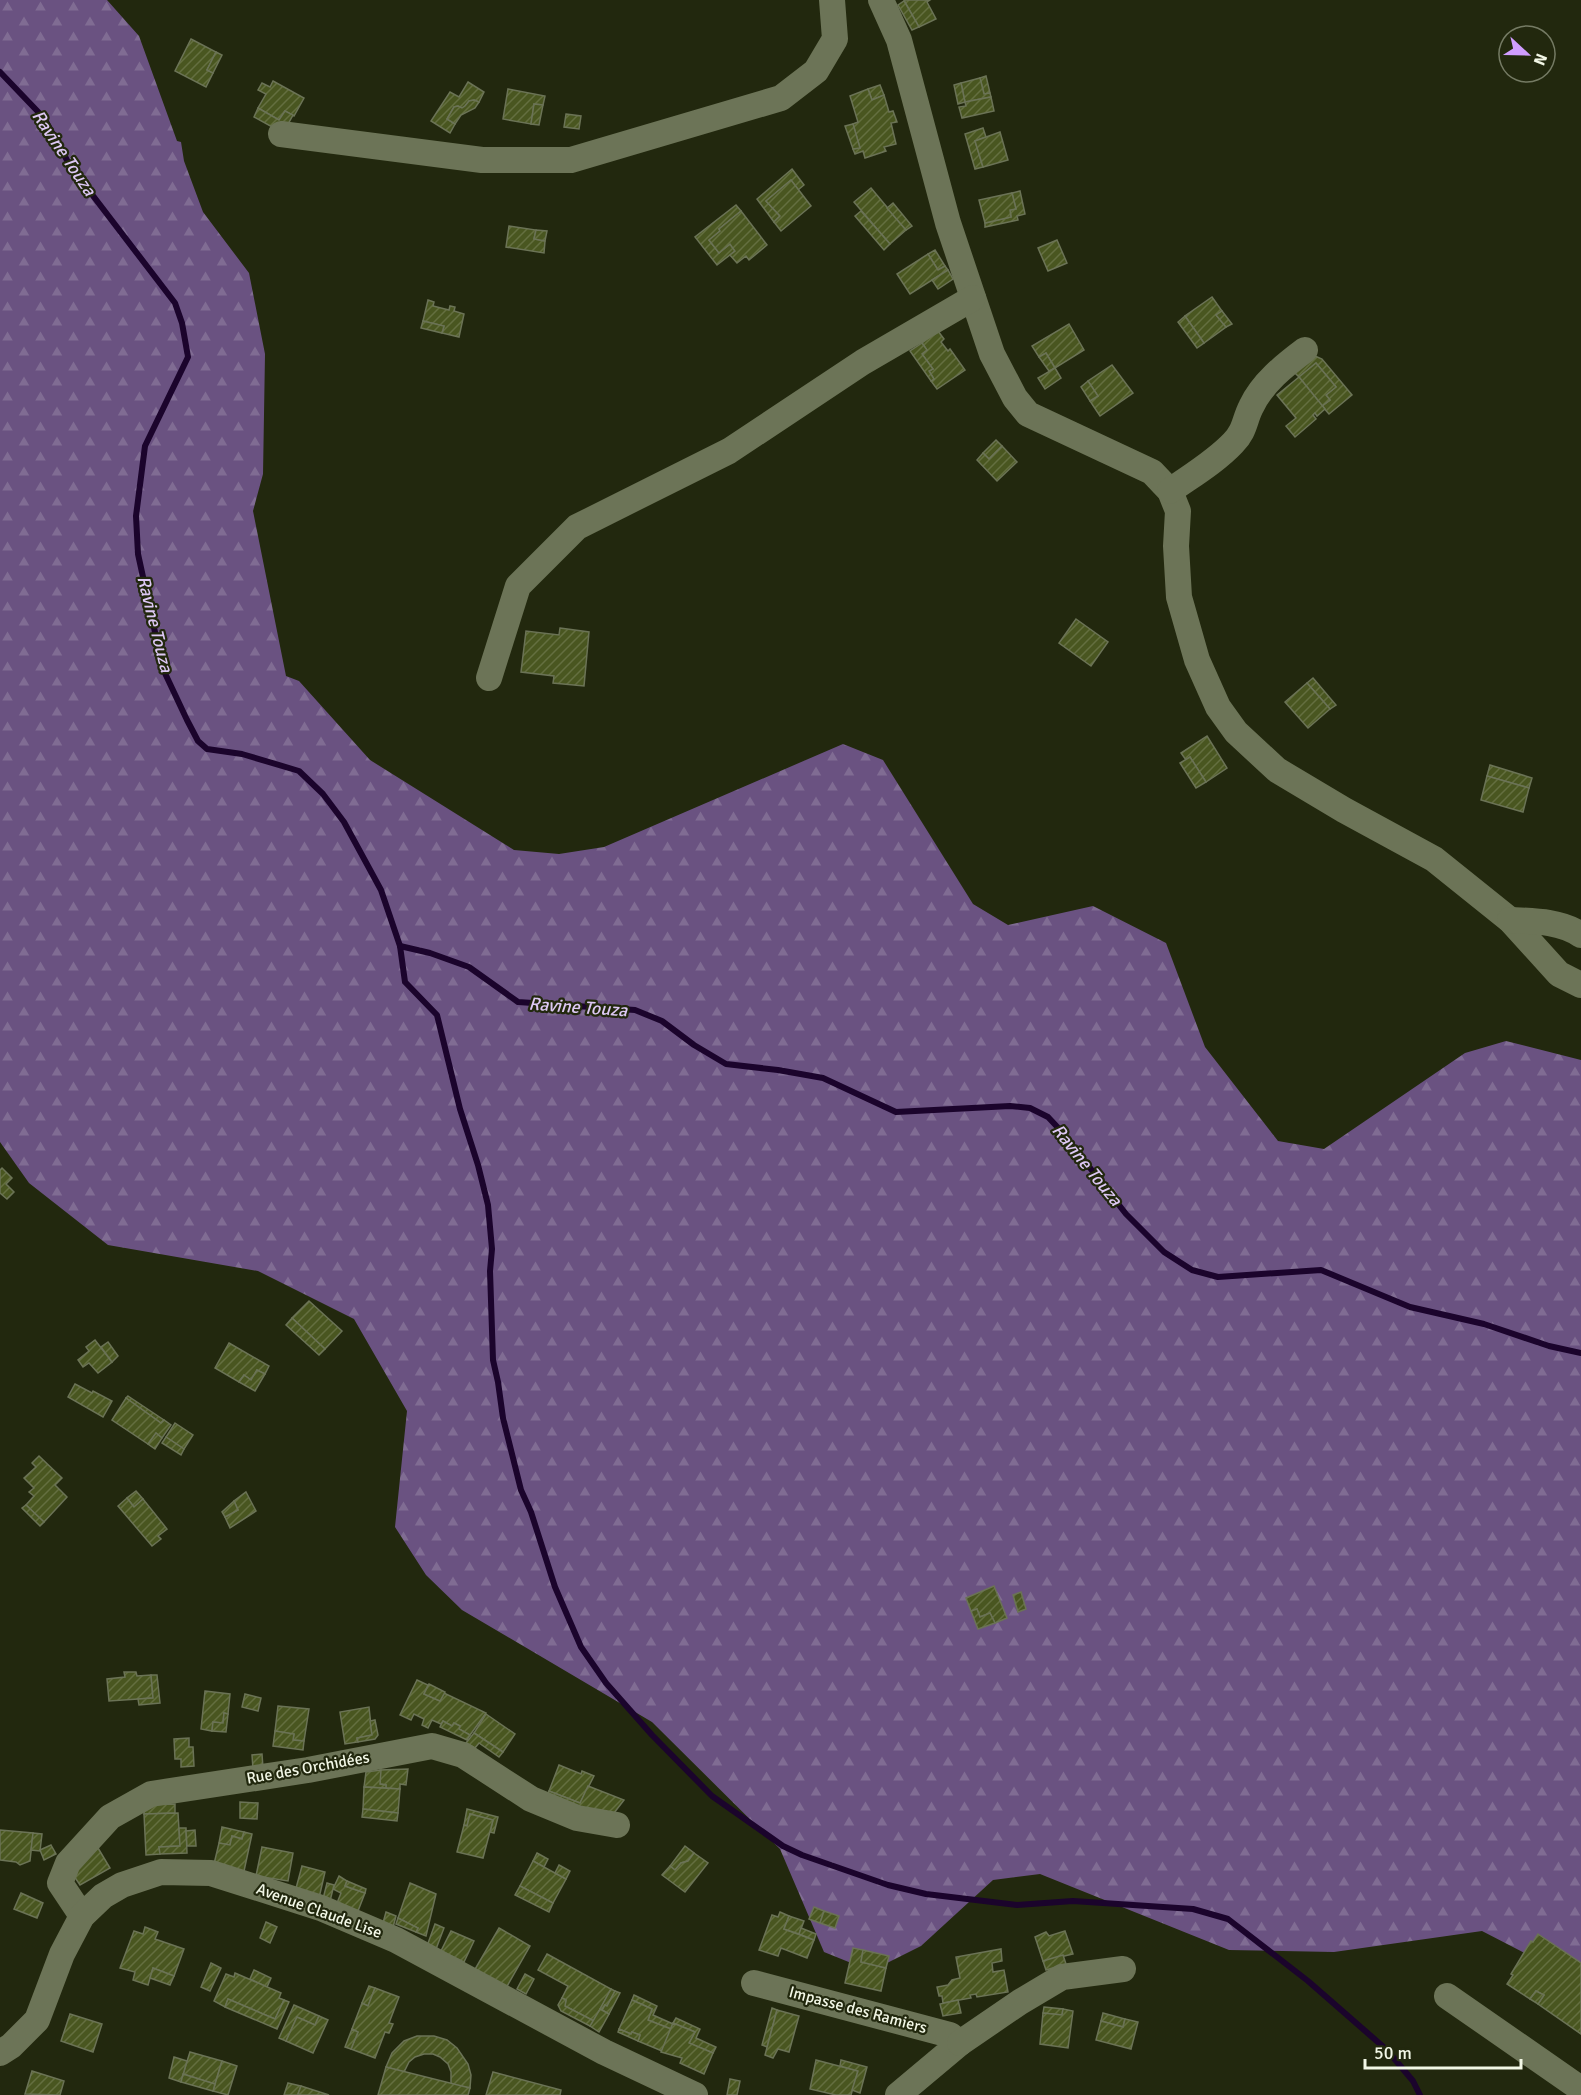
<svg xmlns="http://www.w3.org/2000/svg" width="1581" height="2095" font-family="Signika,sans-serif">
<style>
.forest{fill:url(#forest-firs)}
.lines{fill:none;stroke-linecap:round;stroke-linejoin:round}
.stream{stroke:#1b042c;stroke-width:6}
.building{fill:url(#building-hatch);stroke:#6b7356;stroke-width:1.5}
.minor{stroke:#6c7457;stroke-width:26}
.labels{text-anchor:middle;dominant-baseline:central;stroke-width:4.5;stroke-linejoin:round;paint-order:stroke}
.street-label{font-size:16px;fill:#f2f7e6;stroke:#22280e}
.water-label{font-size:18px;font-style:italic;fill:#ddc8f4;stroke:#22280e}
</style>
<defs>
<pattern id="forest-firs" width="22" height="20" patternUnits="userSpaceOnUse" patternTransform="scale(1.5)"><rect width="22" height="20" fill="#6a5281"/><path d="M5 1l3.5 6h-7zM16 11l3.5 6h-7z" fill="#806c93"/></pattern>
<pattern id="building-hatch" width="6" height="6" patternUnits="userSpaceOnUse" patternTransform="scale(1.5)"><rect width="6" height="6" fill="#495620"/><path d="M-1 1l2-2M0 6l6-6M5 7l2-2" fill="none" stroke="#646f40"/></pattern>
</defs>
<rect width="100%" height="100%" fill="#22280e"/>
<path class="forest" d="M0 0H107L139 36 177 141 181 142 184 161 203 212 249 273 265 354 263 474 253 511 286 676 299 681 370 760 514 850 559 854 604 847 843 744 883 760 973 904 1008 925 1093 906 1166 943 1205 1047 1278 1141 1324 1149 1465 1053 1506 1041 1581 1060V1984L1577 1980 1482 1931 1334 1952 1229 1950 1040 1874 993 1880 921 1946 871 1971 824 1952 780 1849 652 1722 462 1610 426 1575 395 1527 407 1411 354 1319 258 1271 108 1245 29 1183 0 1142Z"/>
<g class="lines">
<g class="stream">
<path d="M0 72 44 118 68 162 84 184 175 303 182 323 188 357 145 446 136 516 138 554 163 669 187 720 198 741 207 749 242 754 299 771 323 794 344 822 381 890 400 946 405 982 437 1015 460 1109 478 1165 488 1205 492 1249 490 1271 493 1360 498 1382 503 1418 521 1490 531 1512 555 1587 581 1647 606 1683 652 1735 712 1796 783 1846 802 1855 888 1885 926 1894 1017 1905 1073 1901 1193 1909 1228 1919 1308 1981 1387 2050 1413 2081 1420 2095"/>
<path d="M400 946 430 953 469 967 518 1002 635 1010 662 1021 694 1045 726 1064 778 1070 823 1078 896 1112 1010 1106 1030 1108 1048 1117 1062 1132 1126 1214 1164 1252 1192 1270 1218 1277 1321 1270 1410 1307 1484 1324 1549 1346 1581 1353"/>
</g>
</g>
<g class="building">
<path d="M904 0H930L927 2 936 19 919 27Z"/>
<path d="M904 1 919 27 912 30 898 5Z"/>
<path d="M191 39 216 52 207 70 213 73 206 87 175 71Z"/>
<path d="M216 52 222 55 213 73 207 70Z"/>
<path d="M986 76 990 93 984 94 980 78Z"/>
<path d="M980 78 984 94 990 93 991 97 965 102 961 83Z"/>
<path d="M273 81 304 98 294 116 285 111 279 120 258 108 266 94 258 90 262 83 270 87Z"/>
<path d="M468 82 484 92 479 102 474 100 469 101 465 106 462 108 458 106 454 107 447 119 455 124 450 133 431 121 450 92 459 97Z"/>
<path d="M961 83 965 102 958 104 954 85Z"/>
<path d="M880 85 884 95 872 100 868 89Z"/>
<path d="M508 89 545 96 543 105 534 104 531 124 503 119Z"/>
<path d="M868 89 872 100 884 95 889 112 893 111 897 122 891 123 896 144 884 147 886 151 865 158 863 151 855 154 853 149 860 148 853 124 858 122 850 96Z"/>
<path d="M991 97 994 111 962 118 959 107 966 106 965 102Z"/>
<path d="M474 100 479 102 475 108 461 115 455 124 447 119 454 107 458 106 462 108 465 106 469 101Z"/>
<path d="M534 104 543 105 539 125 531 124Z"/>
<path d="M258 108 279 120 285 111 293 115 283 133 254 117Z"/>
<path d="M566 114 581 116 579 129 564 127Z"/>
<path d="M853 124 860 148 853 149 845 126Z"/>
<path d="M983 128 986 137 975 141 983 167 975 169 965 134Z"/>
<path d="M1000 132 1008 160 983 167 975 141Z"/>
<path d="M792 169 804 185 798 190 791 180 766 201 780 216 774 222 757 199Z"/>
<path d="M791 180 811 206 781 231 774 222 780 216 766 201Z"/>
<path d="M871 188 906 230 890 244 854 202Z"/>
<path d="M1020 191 1025 214 1017 216 1018 220 985 227V223L1011 217 1010 210 1016 209 1012 193Z"/>
<path d="M1012 193 1016 209 1010 210 1011 217 985 223 979 200Z"/>
<path d="M893 203 912 226 906 230 887 208Z"/>
<path d="M736 205 741 211 719 229 720 231 709 240 719 253 730 244 735 251 717 265 695 237Z"/>
<path d="M741 211 767 245 749 260 746 256 737 263 730 255 735 251 730 244 719 253 709 240 720 231 719 229Z"/>
<path d="M861 211 890 244 884 250 855 216Z"/>
<path d="M509 226 536 230 534 239 545 241 544 253 506 247Z"/>
<path d="M536 230 547 231 545 241 534 239Z"/>
<path d="M1057 240 1067 263 1048 271 1038 248Z"/>
<path d="M935 250 945 266 938 270 928 254Z"/>
<path d="M928 254 938 270 945 266 948 270 910 294 897 274Z"/>
<path d="M948 270 953 279 938 289 932 280Z"/>
<path d="M1212 297 1222 311 1216 315 1226 327 1204 343 1185 316Z"/>
<path d="M428 300 434 302 433 306 449 310 450 306 455 307 454 311 464 314 459 337 442 333 444 326 423 321Z"/>
<path d="M1222 311 1232 324 1226 327 1216 315Z"/>
<path d="M1185 316 1204 343 1197 348 1178 322Z"/>
<path d="M423 321 444 326 442 333 421 328Z"/>
<path d="M1069 324 1084 350 1055 368 1046 353 1039 357 1032 346Z"/>
<path d="M938 331 944 339 941 342 948 351 950 349 965 370 937 389 931 381 934 379 929 371 933 369 922 354 927 350 922 343Z"/>
<path d="M922 343 927 350 922 354 933 369 929 371 934 379 931 381 910 351Z"/>
<path d="M1046 353 1055 368 1049 371 1039 357Z"/>
<path d="M1315 356 1322 359 1352 395 1329 414 1322 406 1330 400 1326 395 1336 387 1316 363 1299 377 1294 372Z"/>
<path d="M1316 363 1336 387 1326 395 1330 400 1322 406 1299 377Z"/>
<path d="M1112 365 1133 393 1100 416 1090 401 1098 396 1088 381Z"/>
<path d="M1055 368 1061 378 1045 389 1038 378Z"/>
<path d="M1299 377 1325 409 1317 416 1315 413 1313 415 1316 419 1295 437 1286 426 1296 418 1277 395Z"/>
<path d="M1088 381 1098 396 1090 401 1081 387Z"/>
<path d="M996 440 1002 446 989 459 983 453Z"/>
<path d="M1002 446 1017 462 997 481 977 460 983 453 989 459Z"/>
<path d="M1076 619 1108 642 1091 666 1059 643Z"/>
<path d="M560 628 589 632 584 686 553 683 554 676 521 672 526 631 559 635Z"/>
<path d="M1313 678 1336 705 1330 709 1307 683Z"/>
<path d="M1307 683 1330 709 1308 728 1285 702Z"/>
<path d="M1207 736 1227 768 1206 782 1190 757 1186 760 1181 753Z"/>
<path d="M1190 757 1206 782 1196 788 1180 763Z"/>
<path d="M1490 765 1532 778 1529 788 1487 776Z"/>
<path d="M1487 776 1529 788 1523 812 1481 800Z"/>
<path d="M2 1168 12 1178 6 1184 14 1192 7 1199 0 1193V1170Z"/>
<path d="M309 1301 342 1331 325 1349 292 1318Z"/>
<path d="M292 1318 325 1349 319 1355 286 1325Z"/>
<path d="M95 1340 112 1362 98 1373 89 1363 83 1367 78 1360 89 1351 86 1347Z"/>
<path d="M108 1342 118 1356 112 1362 101 1347Z"/>
<path d="M229 1343 269 1366 265 1374 257 1370 251 1380 244 1375 239 1382 215 1368Z"/>
<path d="M257 1370 265 1374 255 1391 239 1382 244 1375 251 1380Z"/>
<path d="M75 1384 92 1393 93 1391 112 1401 103 1417 68 1397Z"/>
<path d="M128 1396 164 1420 161 1423 126 1398Z"/>
<path d="M126 1398 161 1423 164 1420 171 1425 162 1438 156 1433 148 1444 112 1420Z"/>
<path d="M175 1423 193 1435 184 1449 166 1437Z"/>
<path d="M156 1433 162 1438 155 1449 148 1444Z"/>
<path d="M166 1437 184 1449 181 1455 162 1443Z"/>
<path d="M39 1456 62 1478 55 1485 67 1497 44 1522 26 1505 34 1496 29 1492 34 1488 24 1478 36 1467 32 1463Z"/>
<path d="M136 1491 143 1499 134 1507 127 1498Z"/>
<path d="M246 1492 256 1511 230 1528 225 1517 238 1510 234 1501Z"/>
<path d="M127 1498 134 1507 143 1499 167 1529 158 1536 161 1539 152 1546 118 1506Z"/>
<path d="M234 1501 238 1510 225 1517 222 1512Z"/>
<path d="M26 1505 44 1522 40 1526 22 1508Z"/>
<path d="M994 1586 1007 1618 995 1623 990 1613 980 1617 977 1609 971 1611 966 1598Z"/>
<path d="M1021 1592 1026 1609 1018 1612 1013 1595Z"/>
<path d="M977 1609 980 1617 990 1613 995 1623 978 1629 971 1611Z"/>
<path d="M124 1672H136L137 1676 151 1675 153 1698 109 1701 107 1679 125 1677Z"/>
<path d="M151 1675H157L160 1703 139 1705 138 1699 153 1698Z"/>
<path d="M417 1680 428 1685 424 1694 440 1701 444 1693 486 1713 470 1735 459 1729 460 1726 454 1723 452 1726 443 1721 441 1724 432 1720 428 1728 422 1725 424 1719 414 1714 411 1720 400 1715Z"/>
<path d="M429 1684 445 1692 440 1701 424 1694Z"/>
<path d="M205 1691 230 1694 228 1714 224 1713 223 1723 213 1722 212 1731 201 1729Z"/>
<path d="M245 1694 261 1698 258 1711 242 1707Z"/>
<path d="M278 1706 309 1709 304 1741 293 1740 294 1734 275 1731Z"/>
<path d="M369 1707 372 1735 357 1738 358 1742 345 1744 340 1712Z"/>
<path d="M224 1713 228 1714 226 1732 212 1731 213 1722 223 1723Z"/>
<path d="M486 1714 515 1734 503 1752 474 1733Z"/>
<path d="M375 1720 378 1735 375 1739 358 1742 357 1738 372 1735 370 1721Z"/>
<path d="M443 1721 452 1726 454 1723 460 1726 459 1729 470 1735 467 1740 440 1727Z"/>
<path d="M275 1731 294 1734 293 1740 304 1741 303 1750 273 1746Z"/>
<path d="M474 1733 503 1752 499 1757 479 1743 475 1748 466 1743Z"/>
<path d="M189 1738V1747H193L194 1766 181 1767V1759H175L174 1739Z"/>
<path d="M262 1754 263 1768 253 1769 252 1755Z"/>
<path d="M559 1765 581 1774 582 1771 594 1776 580 1803 549 1791Z"/>
<path d="M408 1769 406 1785 400 1784V1789L386 1788V1785L380 1784V1770Z"/>
<path d="M381 1770 380 1784 386 1785V1788L364 1787 366 1772Z"/>
<path d="M588 1786 624 1800 614 1813 605 1819 547 1796 549 1791 580 1803Z"/>
<path d="M364 1787 400 1789 398 1813 363 1809Z"/>
<path d="M240 1802 258 1803 257 1819 240 1818Z"/>
<path d="M175 1804V1813L144 1814 145 1805Z"/>
<path d="M363 1809 398 1813 397 1821 362 1817Z"/>
<path d="M467 1809 498 1817 494 1833 490 1832 493 1820 470 1814 467 1826 464 1825Z"/>
<path d="M178 1813 180 1846 159 1847 160 1854 146 1855 144 1814Z"/>
<path d="M470 1814 493 1820 483 1858 457 1852 464 1825 467 1826Z"/>
<path d="M222 1827 244 1832 242 1839 232 1836 230 1845 219 1843Z"/>
<path d="M179 1828H186L187 1853 160 1854 159 1847 180 1846Z"/>
<path d="M0 1830 33 1833 30 1861 20 1865 16 1862 0 1860Z"/>
<path d="M195 1830 196 1846H187L186 1831Z"/>
<path d="M244 1832 252 1834 244 1871 214 1864 219 1843 230 1845 232 1836 242 1839Z"/>
<path d="M33 1833 42 1834 40 1851 31 1850Z"/>
<path d="M51 1845 56 1854 44 1860 40 1850Z"/>
<path d="M685 1846 694 1853 688 1861 681 1863 675 1870 670 1866Z"/>
<path d="M262 1847 293 1853 288 1881 256 1876Z"/>
<path d="M98 1848 110 1868 80 1885 68 1867Z"/>
<path d="M537 1853 548 1859 544 1867 533 1861Z"/>
<path d="M694 1853 708 1863 685 1892 662 1875 670 1866 675 1870 681 1863 688 1861Z"/>
<path d="M533 1861 566 1879 553 1903 520 1886Z"/>
<path d="M559 1865 570 1871 566 1879 555 1873Z"/>
<path d="M302 1866 325 1872 319 1898 295 1892Z"/>
<path d="M339 1876 347 1881 345 1886 365 1893 356 1916 335 1908 341 1893 333 1889Z"/>
<path d="M347 1881 366 1889 365 1893 345 1886Z"/>
<path d="M327 1883 334 1885 330 1901 323 1899Z"/>
<path d="M410 1883 436 1894 426 1936 416 1932 418 1928 398 1918Z"/>
<path d="M520 1886 553 1903 549 1912 515 1895Z"/>
<path d="M21 1893 43 1903 37 1918 14 1909Z"/>
<path d="M814 1907 824 1911 820 1923 809 1919Z"/>
<path d="M824 1911 839 1916 835 1928 820 1923Z"/>
<path d="M386 1912 396 1916 391 1935 381 1930Z"/>
<path d="M780 1912 789 1916 784 1929 814 1940 807 1958 781 1948 778 1956 759 1950 772 1915 778 1917Z"/>
<path d="M789 1916 804 1921 799 1934 784 1929Z"/>
<path d="M398 1918 418 1928 416 1932 396 1924Z"/>
<path d="M266 1922 277 1927 270 1943 260 1938Z"/>
<path d="M435 1924 444 1928 436 1949 427 1946Z"/>
<path d="M145 1927 158 1932 155 1939 184 1949 174 1976 153 1968 148 1985 133 1980 135 1972 120 1968 134 1931 143 1934Z"/>
<path d="M499 1928 530 1946 506 1988 474 1971Z"/>
<path d="M801 1928 816 1934 814 1940 799 1934Z"/>
<path d="M451 1931 474 1941 464 1962 441 1951Z"/>
<path d="M1065 1931 1073 1954 1043 1961 1035 1937 1046 1932 1049 1936Z"/>
<path d="M1538 1934 1581 1963V2034L1538 2004 1544 1995 1536 1991 1530 1999 1507 1984 1513 1975 1511 1974 1531 1941 1533 1942Z"/>
<path d="M853 1948 863 1950 861 1962 886 1968 881 1991 845 1983Z"/>
<path d="M1001 1949 1002 1961 992 1963 993 1972 1004 1970 1008 1992 977 1997 976 1994 970 1995 971 1998 943 2003 942 1996H939L937 1987 948 1985 952 1980 960 1978 956 1957Z"/>
<path d="M863 1950 889 1956 886 1968 861 1962Z"/>
<path d="M547 1954 611 1989 594 2021 565 2006 566 2000 562 1998 568 1986 538 1970Z"/>
<path d="M1063 1955 1066 1964 1046 1970 1043 1961Z"/>
<path d="M211 1963 221 1968 210 1991 201 1987Z"/>
<path d="M153 1968 174 1976 170 1985 150 1978Z"/>
<path d="M254 1970 271 1978 267 1987 250 1979Z"/>
<path d="M235 1973 281 1993 279 1998 284 2000 275 2019 228 1999 225 2007 214 2001 226 1974 234 1977Z"/>
<path d="M525 1974 534 1979 526 1994 517 1989Z"/>
<path d="M369 1986 375 1988 368 2006 362 2003Z"/>
<path d="M375 1988 399 1997 389 2023 393 2024 389 2033 385 2032 375 2058 351 2049 358 2032 352 2029 362 2003 368 2006Z"/>
<path d="M611 1989 615 1991 607 2006 605 2005 602 2010 600 2009Z"/>
<path d="M615 1991 620 1993 609 2014 602 2010 605 2005 607 2006Z"/>
<path d="M1536 1991 1544 1995 1538 2004 1530 1999Z"/>
<path d="M634 1995 657 2006 653 2015 673 2024 671 2029 648 2020 652 2009 632 2000Z"/>
<path d="M562 1998 566 2000 565 2006 594 2021 590 2026 561 2011 558 2005Z"/>
<path d="M228 1999 275 2019 284 2000 289 2002 277 2029 225 2007Z"/>
<path d="M632 2000 652 2009 648 2020 671 2029 662 2051 638 2041 640 2035 632 2032 631 2034 619 2029Z"/>
<path d="M958 2000 961 2013 943 2016 940 2004Z"/>
<path d="M294 2005 319 2016 315 2025 297 2017 286 2041 279 2038Z"/>
<path d="M1044 2007 1063 2009 1062 2015 1043 2013Z"/>
<path d="M772 2008 777 2010 767 2047 762 2045Z"/>
<path d="M600 2009 609 2014 599 2032 590 2026Z"/>
<path d="M1063 2009 1073 2011 1068 2048 1040 2044 1043 2013 1062 2015Z"/>
<path d="M777 2010 799 2016 789 2052 778 2049 773 2058 765 2055Z"/>
<path d="M1103 2013 1125 2019 1123 2027 1101 2021Z"/>
<path d="M70 2014 102 2024 93 2052 61 2041Z"/>
<path d="M319 2016 328 2020 313 2053 286 2041 297 2017 315 2025Z"/>
<path d="M676 2018 700 2029 696 2038 716 2047 713 2053 689 2043 695 2032 673 2023Z"/>
<path d="M1125 2019 1138 2022 1131 2049 1096 2040 1101 2021 1123 2027Z"/>
<path d="M673 2023 695 2032 689 2043 713 2053 704 2074 680 2063 682 2058 661 2052Z"/>
<path d="M352 2029 358 2032 351 2049 345 2047Z"/>
<path d="M619 2029 631 2034 632 2032 640 2035 638 2041 618 2032Z"/>
<path d="M417 2036H434L447 2040 457 2048 468 2064 471 2075 470 2088 451 2084V2072L448 2064 440 2057 433 2054H424L415 2057 409 2062 404 2072 386 2067 392 2053 404 2041Z"/>
<path d="M190 2052 222 2061 215 2084 183 2074Z"/>
<path d="M174 2057 187 2061 181 2082 169 2078Z"/>
<path d="M816 2060 858 2071 851 2095H836L810 2089Z"/>
<path d="M841 2060 867 2067 860 2093 852 2090 858 2071 840 2066Z"/>
<path d="M222 2061 237 2066 228 2095 213 2091Z"/>
<path d="M386 2067 470 2088 468 2095H378Z"/>
<path d="M32 2071 64 2081 60 2095 25 2094Z"/>
<path d="M493 2072 561 2090 560 2095H486Z"/>
<path d="M183 2074 215 2084 213 2091 181 2082Z"/>
<path d="M730 2079 740 2081 737 2095H727Z"/>
<path d="M288 2083 301 2086 298 2094 301 2095H284Z"/>
<path d="M301 2086 329 2095H301L298 2094Z"/>
</g>
<g class="lines">
<g class="minor">
<path d="M881 0 899 40 948 223 992 354 1015 398 1028 414 1152 472 1170 491 1178 511 1176 546 1179 597 1197 660 1218 707 1236 732 1277 770 1344 810 1434 859 1510 920 1559 974 1581 985"/>
<path d="M281 134 482 160H571L781 98 816 71 835 39 832 0"/>
<path d="M1170 491C1191 476 1215 462 1233 443 1245 431 1244 421 1251 407 1262 383 1285 365 1305 350"/>
<path d="M489 678 518 586 577 527 729 451 863 362 973 298"/>
<path d="M1510 920C1533 921 1561 921 1581 935"/>
<path d="M82 1916 60 1883 68 1863 110 1817 151 1794 308 1770 432 1746 463 1755 531 1799 577 1818 617 1825"/>
<path d="M754 1983 950 2035 960 2043 898 2095"/>
<path d="M1447 1996 1581 2089"/>
<path d="M960 2043 1020 2002 1062 1977 1123 1969"/>
<path d="M0 2053 11 2046 37 2020 62 1954 82 1916 103 1896 122 1885 161 1872 211 1873 321 1908 396 1940 604 2052 695 2095"/>
</g>
</g>
<g class="labels">
<g class="street-label">
<text transform="translate(308 1768) rotate(-10)">Rue des Orchidées</text>
<text transform="translate(319 1911) rotate(20)">Avenue Claude Lise</text>
<text transform="translate(858 2010) rotate(15)">Impasse des Ramiers</text>
</g>
<g class="water-label">
<text transform="translate(64 153) rotate(56)">Ravine Touza</text>
<text transform="translate(155 624) rotate(76)">Ravine Touza</text>
<text transform="translate(578 1007) rotate(4)">Ravine Touza</text>
<text transform="translate(1087 1165) rotate(51)">Ravine Touza</text>
</g>
</g>
<g transform="translate(1527 54) rotate(112)"><circle r="28" fill="#22280e" stroke="#757b64" stroke-width="1.5"/>
<path d="M0-4.5L10 22L0 15L-10 22Z" fill="#d09dff"/>
<text y="-9" font-size="16" font-weight="bold" text-anchor="middle" fill="#f2f7e6">N</text>
</g>
<path d="M1365 2059v9h156v-9" fill="none" stroke="#f2f7e6" stroke-width="3"/>
<text x="1374" y="2059" font-size="18" fill="#f2f7e6" stroke="#22280e" stroke-width="4.5" paint-order="stroke">50 m</text>
</svg>
